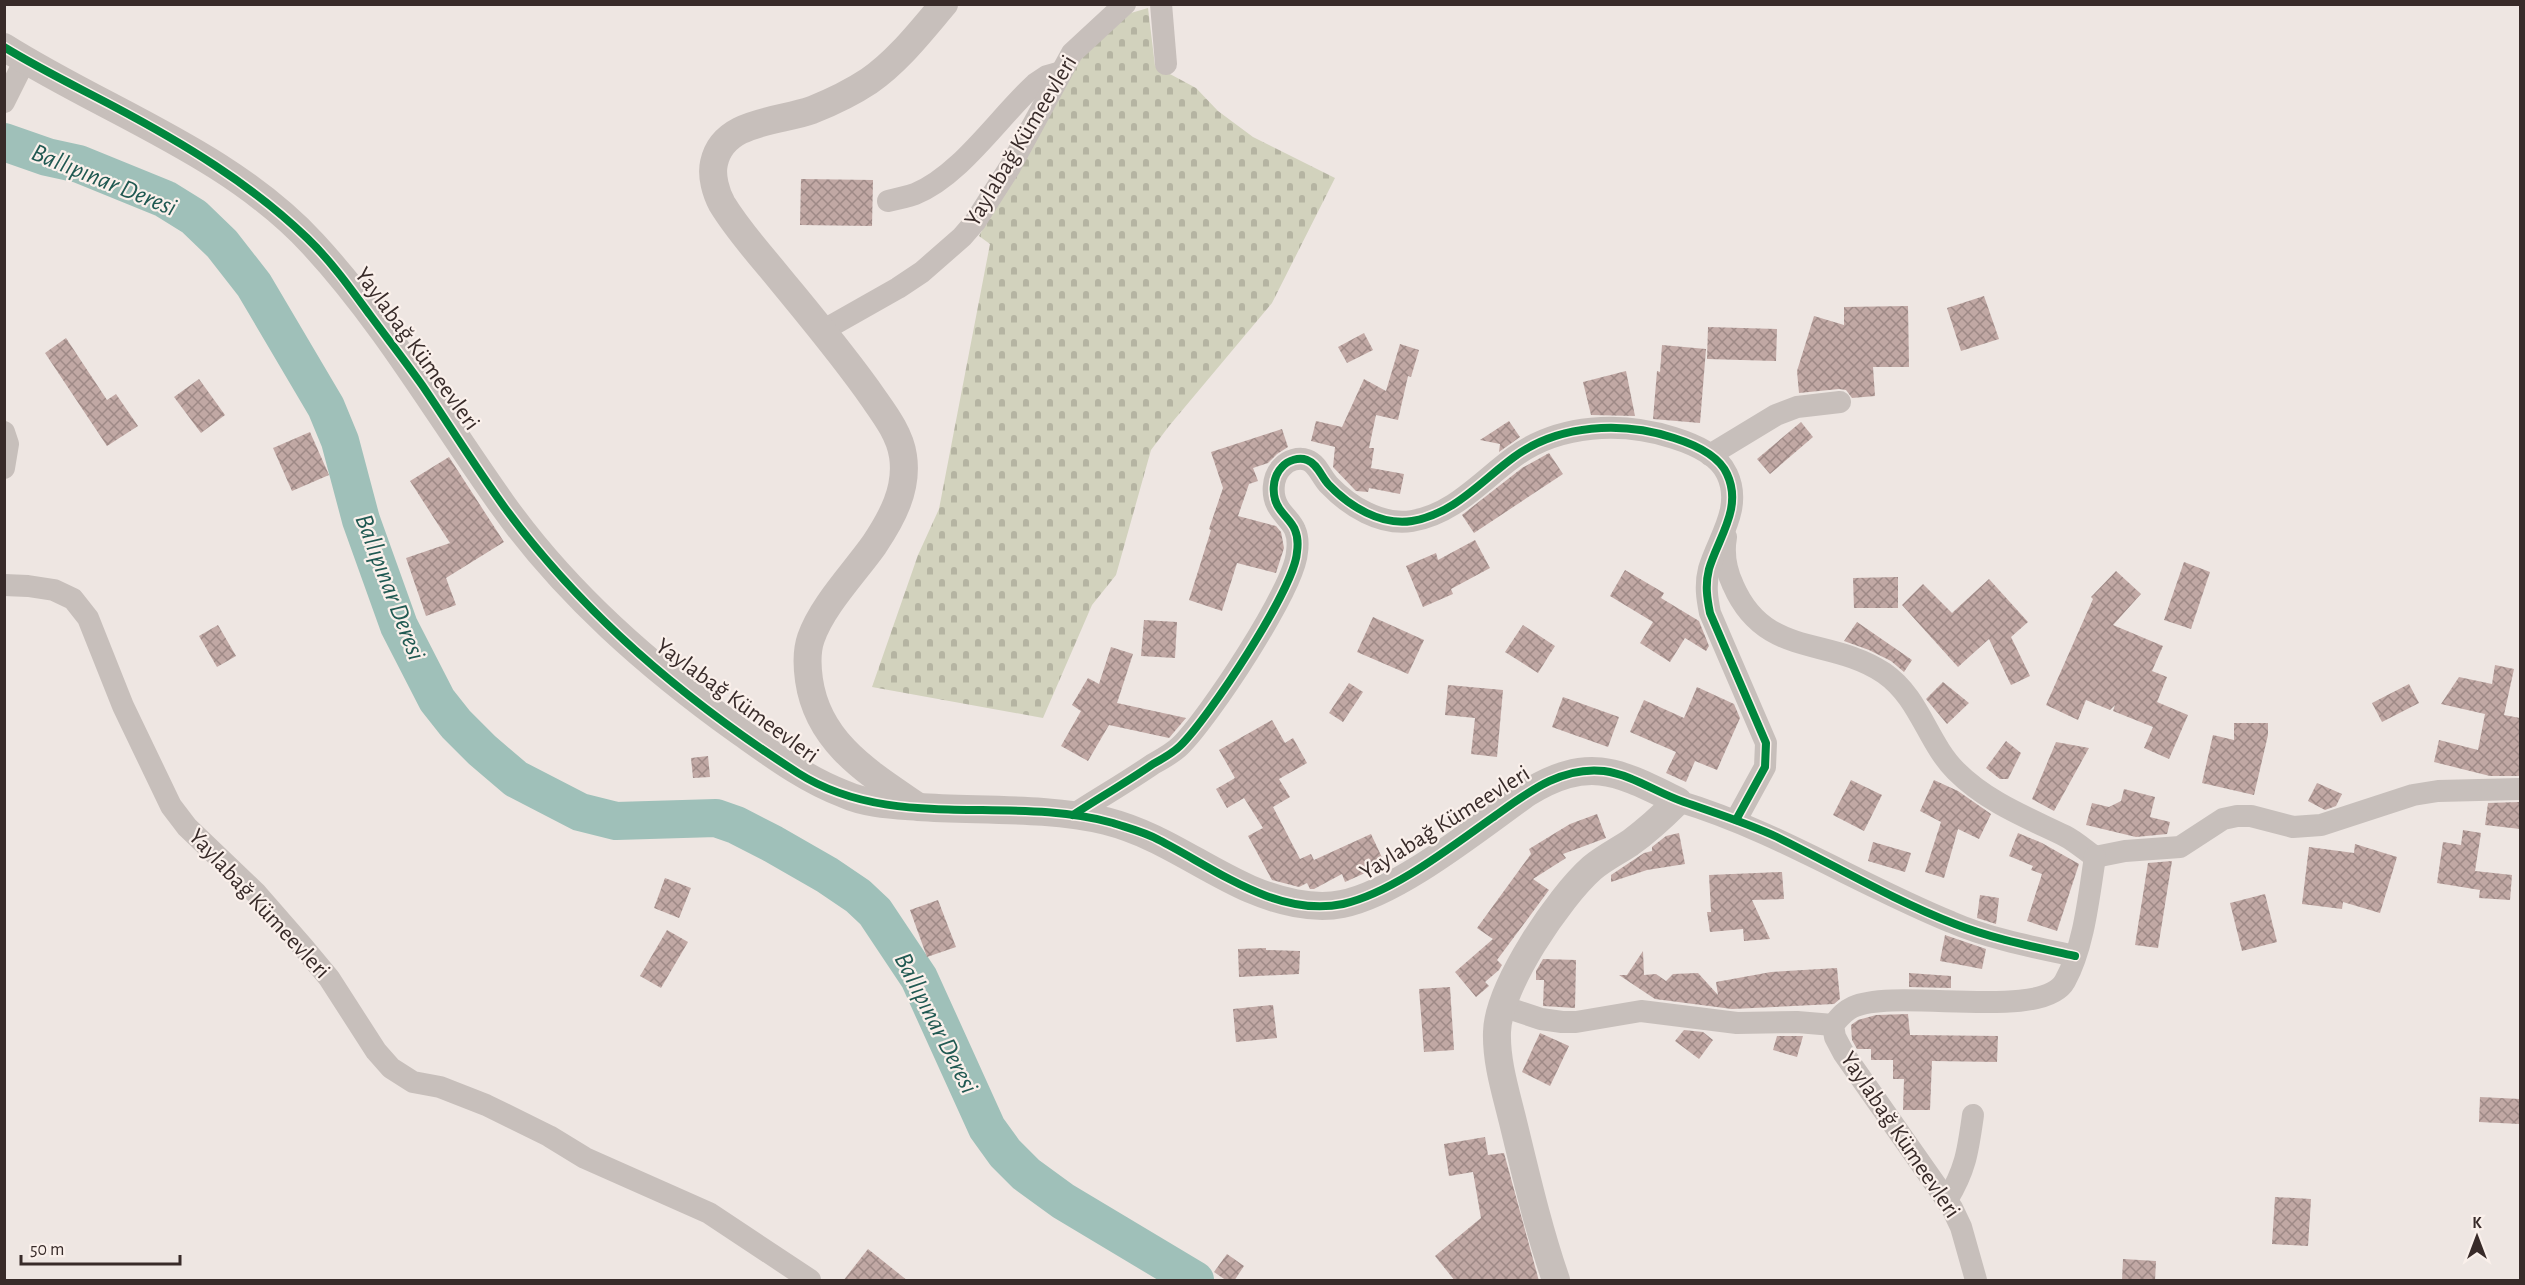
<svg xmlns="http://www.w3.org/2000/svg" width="2525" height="1285" font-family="'Alegreya Sans',sans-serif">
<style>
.cemetery{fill:url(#cemetery-stones)}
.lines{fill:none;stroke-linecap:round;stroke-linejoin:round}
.river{stroke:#9fc0b9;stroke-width:38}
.building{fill:url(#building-cross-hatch)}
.minor{stroke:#c7bfbb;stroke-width:22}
.tertiary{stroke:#c7bfbb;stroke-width:28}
.cycleway-casing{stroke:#faf0eb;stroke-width:11}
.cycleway{stroke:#00873e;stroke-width:8}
.labels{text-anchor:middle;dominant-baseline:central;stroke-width:4.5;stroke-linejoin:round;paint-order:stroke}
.street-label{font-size:24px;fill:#382b29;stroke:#faf0eb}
.water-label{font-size:26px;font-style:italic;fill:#205952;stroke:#faf0eb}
</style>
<defs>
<pattern id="cemetery-stones" width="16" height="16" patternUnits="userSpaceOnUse" patternTransform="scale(1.5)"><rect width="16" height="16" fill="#d2d2bd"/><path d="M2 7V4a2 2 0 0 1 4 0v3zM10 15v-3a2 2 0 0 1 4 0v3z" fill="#b5b4a2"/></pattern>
<pattern id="building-cross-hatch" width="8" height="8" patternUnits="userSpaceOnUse" patternTransform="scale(1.5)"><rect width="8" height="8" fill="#c1a8a4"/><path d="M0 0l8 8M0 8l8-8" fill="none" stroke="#9e8986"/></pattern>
</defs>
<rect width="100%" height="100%" fill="#eee6e2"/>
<path class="cemetery" d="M1148 8 1155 66 1196 88 1218 111 1253 137 1335 178 1272 303 1169 426 1151 450 1116 575 1092 605 1043 718 872 687 918 555 939 509 990 244 979 236 1077 58 1131 13Z"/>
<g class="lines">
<path class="river" d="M4 142 47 157 79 164 165 199 194 217 222 244 254 285 326 407 340 441 361 520 399 626 437 700 456 724 482 750 516 779 580 812 616 821 716 818 736 825 773 844 827 875 858 896 875 912 919 978 987 1128 1005 1153 1026 1174 1063 1201 1195 1280"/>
</g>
<g class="building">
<path d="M801 179 873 180 872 226 800 225Z"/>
<path d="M1984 296 1999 339 1961 351 1947 308Z"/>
<path d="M1908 306 1909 367H1873L1875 396 1852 398 1846 390 1839 389 1799 393 1797 371 1814 316 1844 325V307Z"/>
<path d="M1708 327 1777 329 1776 361 1707 359Z"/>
<path d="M1364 333 1373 350 1347 363 1338 347Z"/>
<path d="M66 338 107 400 116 394 138 426 107 446 45 353Z"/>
<path d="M1400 344 1419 350 1411 377 1408 376 1398 420 1376 415 1369 448H1374L1371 468 1404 474 1400 494 1369 488 1368 492 1356 491 1333 467 1335 447 1311 441 1316 421 1342 427 1364 379 1386 391Z"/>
<path d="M1662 345 1706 349 1700 423 1653 419 1657 371 1660 372Z"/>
<path d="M1626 371 1635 416 1591 415 1583 382Z"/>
<path d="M199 379 225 415 201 433 174 397Z"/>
<path d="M1509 421 1520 437 1499 452 1500 444 1480 440Z"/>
<path d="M1801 422 1813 437 1770 474 1757 459Z"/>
<path d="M1282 429 1288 447 1277 454 1268 463 1253 468 1258 481 1249 484 1238 516 1276 526 1281 532 1284 548 1276 573 1237 563 1222 611 1189 600 1211 530 1209 529 1223 488 1211 452Z"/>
<path d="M310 432 329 475 292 491 273 448Z"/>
<path d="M1549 453 1563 474 1474 533 1462 515 1522 468Z"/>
<path d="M449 457 504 542 446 578 456 605 426 616 406 558 450 543 410 481Z"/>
<path d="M1475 540 1490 568 1451 589 1453 594 1423 607 1406 566 1436 553 1438 560Z"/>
<path d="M2184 562 2210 572 2191 629 2164 620Z"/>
<path d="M1625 570 1664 593 1661 598 1699 621 1709 646 1706 651 1685 638 1670 662 1640 643 1653 622 1610 596Z"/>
<path d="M2116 571 2141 594 2113 625 2163 646 2152 671 2167 677 2157 702 2188 715 2169 759 2144 748 2153 727 2113 711 2115 705 2110 710 2086 700 2078 720 2046 705 2093 599 2091 597Z"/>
<path d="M1898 577V608H1854L1853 578Z"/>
<path d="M1989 579 2028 622 2011 637 2030 676 2011 685 1989 639 1958 667 1902 605 1923 584 1952 613Z"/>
<path d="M1373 617 1424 640 1408 674 1357 652Z"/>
<path d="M1144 620 1177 622 1175 658 1141 656Z"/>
<path d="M1857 622 1912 660 1904 672 1891 661 1869 650 1844 641Z"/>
<path d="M218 625 236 656 217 667 199 636Z"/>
<path d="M1523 625 1555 646 1538 673 1505 652Z"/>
<path d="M1111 647 1133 654 1117 703 1186 718 1169 738 1109 725 1088 761 1061 746 1081 711 1072 705 1088 678 1099 684Z"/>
<path d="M2495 665 2514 669 2504 715 2520 718V776H2490L2434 762 2439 740 2478 750 2485 714 2441 704 2459 677 2492 684Z"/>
<path d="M1943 682 1969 703 1947 724 1926 699Z"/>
<path d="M1349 683 1363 692 1343 722 1329 713Z"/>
<path d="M2409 684 2419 703 2382 722 2372 703Z"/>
<path d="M1448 685 1503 690 1497 757 1471 754 1475 718 1445 715Z"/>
<path d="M1697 687 1734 704 1740 718 1717 770 1695 761 1686 782 1666 773 1676 752 1630 732 1644 700 1684 718Z"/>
<path d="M1563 697 1619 717 1608 747 1552 727Z"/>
<path d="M1272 720 1285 743 1293 738 1307 763 1279 779 1290 797 1273 807 1300 859 1311 854 1314 860 1371 834 1385 864 1345 882 1342 874 1314 889H1310L1307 883 1299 887 1272 880 1248 836 1263 828 1244 798 1227 808 1216 789 1235 778 1219 750Z"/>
<path d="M2234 723H2268V735L2254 795 2202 783 2213 735 2234 740Z"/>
<path d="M2006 741 2021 753 2008 779H2000L1986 768Z"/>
<path d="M2056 742 2089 748 2054 811 2032 799Z"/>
<path d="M708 756 710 777 693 778 691 758Z"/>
<path d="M1851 780 1882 795 1864 831 1833 815Z"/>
<path d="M1934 780 1958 791 1991 814 1979 839 1958 829 1944 878 1925 872 1941 822 1920 811Z"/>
<path d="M2317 783 2342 794 2336 806 2325 810 2308 801Z"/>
<path d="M2124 789 2155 797 2150 817 2170 822 2167 834 2136 837 2086 825 2092 803 2109 807 2121 801Z"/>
<path d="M2520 802V829L2485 825 2488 803Z"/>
<path d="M1597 814 1606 838 1563 854 1566 858 1533 879 1549 890 1497 960 1502 965 1499 970 1485 982 1489 986 1476 997 1455 972 1493 939 1477 928 1531 854 1529 849 1570 824Z"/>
<path d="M2463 830 2481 833 2475 871 2512 875 2510 900 2479 898 2480 890 2437 883 2443 842 2461 845Z"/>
<path d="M1679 833 1685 864 1647 870 1611 882V875L1644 853 1652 851V847L1666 836Z"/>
<path d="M2018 833 2042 843 2079 864 2057 931 2027 921 2042 874 2031 870 2033 866 2009 856Z"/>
<path d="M1873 842 1911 853 1905 872 1868 861Z"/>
<path d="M2355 844 2397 857 2380 913 2343 902 2342 909 2302 904 2309 847 2354 853Z"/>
<path d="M2172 861 2158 948 2135 945 2148 863Z"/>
<path d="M1782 872 1784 899 1752 900 1770 939 1744 941 1743 929 1710 932 1707 912H1711L1709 875Z"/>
<path d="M665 878 691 888 679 918 654 908Z"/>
<path d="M2265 894 2277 942 2242 951 2230 903Z"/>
<path d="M1980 895 1999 898 1996 924 1977 918Z"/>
<path d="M938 900 956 947 927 957 910 910Z"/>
<path d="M667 930 688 942 661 988 640 976Z"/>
<path d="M1945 935 1986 949 1982 969 1940 961Z"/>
<path d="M1266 948V950L1300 951 1299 974 1239 977 1238 949Z"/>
<path d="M1643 951 1644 975 1656 974 1666 981 1673 974 1698 973 1718 995 1716 982 1771 972 1837 968 1840 999 1834 1004 1732 1009 1655 999 1619 975H1627Z"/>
<path d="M1543 959 1576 960 1575 1008 1543 1006 1544 980H1536V971Z"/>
<path d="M1909 973 1951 976V988L1909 987Z"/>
<path d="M1450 987 1454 1050 1424 1052 1419 989Z"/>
<path d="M1273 1005 1277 1038 1236 1042 1233 1009Z"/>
<path d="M1908 1014 1910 1035 1998 1036 1997 1062 1932 1061 1930 1110H1903L1904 1079H1893V1060H1871V1049H1857L1852 1040 1851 1025 1858 1020 1876 1015Z"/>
<path d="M1684 1030 1703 1032 1713 1040 1699 1059 1675 1041Z"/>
<path d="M1540 1033 1569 1046 1550 1086 1522 1072Z"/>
<path d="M1777 1036H1803L1797 1057 1773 1050Z"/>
<path d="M2480 1097 2520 1099V1124L2479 1122Z"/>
<path d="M1485 1137 1488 1155 1504 1153 1539 1281H1455L1435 1256 1481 1218 1473 1172 1449 1176 1444 1144Z"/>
<path d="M2275 1197 2311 1199 2308 1246 2272 1244Z"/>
<path d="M868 1249 908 1281H843Z"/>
<path d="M1227 1254 1244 1266 1234 1281H1227L1214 1272Z"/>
<path d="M2123 1259 2156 1261 2155 1281H2122Z"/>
</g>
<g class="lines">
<g class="minor">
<path d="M1161 4 1166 64"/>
<path d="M4 102 25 60"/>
<path d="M888 201C897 199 906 197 915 194 960 176 999 117 1035 84L1047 76 1061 72"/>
<path d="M822 331 898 288 922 272 962 237 975 222 1010 167 1072 53 1125 4"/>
<path d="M4 432 8 444 4 468"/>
<path d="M1710 455 1776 415 1797 407 1840 402"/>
<path d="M1726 537C1723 554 1726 570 1733 585 1765 659 1829 636 1884 673 1920 698 1927 742 1956 771 1987 802 2026 817 2065 836 2075 841 2085 850 2095 857L2125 851 2180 847 2223 819 2237 816H2251L2293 827 2321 825 2413 795 2438 791 2520 789"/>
<path d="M4 585 28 586 54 590 73 599 88 618 123 706 171 806 187 827 256 893 304 948 329 978 376 1051 391 1068 413 1082 440 1087 486 1105 549 1136 585 1158 709 1213 810 1280"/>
<path d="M1678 801C1775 830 1858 884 1951 922 1990 939 2033 947 2075 956"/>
<path d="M1073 815C1099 798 1127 782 1153 764 1162 759 1173 753 1180 746 1208 719 1295 588 1297 552 1298 545 1298 537 1295 530 1292 522 1284 516 1279 508 1271 496 1272 477 1282 467 1288 460 1299 457 1307 460 1318 464 1321 477 1329 485 1349 506 1381 526 1412 521 1454 514 1481 481 1514 457 1559 424 1622 421 1674 438 1693 444 1718 454 1727 474 1743 508 1718 538 1709 569 1705 585 1707 598 1710 613L1766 743 1765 767 1736 820"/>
<path d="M1502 1006 1541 1019 1562 1022H1576L1641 1011 1737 1023 1797 1022 1833 1025"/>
<path d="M1947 1200C1966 1169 1968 1150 1973 1115"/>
<path d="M1976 1280 1961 1227 1952 1208 1844 1054 1835 1037 1833 1025C1839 1018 1844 1011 1853 1007 1897 987 2043 1022 2065 981 2084 947 2089 895 2095 857"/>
</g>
<g class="tertiary">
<path d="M4 47C107 112 229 153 313 244 386 323 440 417 502 504 566 594 650 667 739 731 773 755 805 779 844 794 866 804 893 805 918 807 977 811 1049 807 1106 821 1161 835 1200 867 1250 889 1278 901 1313 910 1342 904 1398 893 1479 827 1527 793 1590 755 1618 772 1678 801 1663 816 1648 830 1630 843 1618 851 1604 858 1592 868 1559 897 1498 987 1497 1032 1496 1062 1506 1093 1513 1122 1526 1175 1538 1228 1556 1280"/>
<path d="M917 806C869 773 818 743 809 680 807 666 806 652 811 638 822 606 854 573 874 545 892 518 908 489 903 456 900 435 886 416 874 399 842 353 806 311 771 268 754 248 736 227 722 204 716 193 711 176 714 163 723 120 779 122 812 110 832 102 851 93 869 81 898 61 921 31 944 4"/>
</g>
<defs>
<g id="cycleway">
<path d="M4 47C40 69 77 87 113 106 183 143 251 184 307 238 331 261 351 289 370 315 387 338 405 361 422 385 450 426 476 468 505 508 583 614 687 702 798 773 892 833 1010 794 1113 823 1128 828 1145 832 1159 840 1214 868 1277 918 1343 904 1392 893 1451 847 1492 818 1526 794 1560 766 1604 771 1633 775 1657 793 1684 802 1715 813 1747 823 1777 837 1836 866 1893 900 1955 924 1993 939 2035 947 2075 956"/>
<path d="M1073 815C1099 798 1127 782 1153 764 1162 759 1173 753 1180 746 1208 719 1295 588 1297 552 1298 545 1298 537 1295 530 1292 522 1284 516 1279 508 1271 496 1272 477 1282 467 1288 460 1299 457 1307 460 1318 464 1321 477 1329 485 1349 506 1381 526 1412 521 1454 514 1481 481 1514 457 1559 424 1622 421 1674 438 1693 444 1718 454 1727 474 1743 508 1718 538 1709 569 1705 585 1707 598 1710 613L1766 743 1765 767 1736 820"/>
</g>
</defs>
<use href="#cycleway" class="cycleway-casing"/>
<use href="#cycleway" class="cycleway"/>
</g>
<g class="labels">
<g class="street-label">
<text transform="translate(1021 141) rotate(-59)">Yaylabağ Kümeevleri</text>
<text transform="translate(417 349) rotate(54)">Yaylabağ Kümeevleri</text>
<text transform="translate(737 701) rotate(36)">Yaylabağ Kümeevleri</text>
<text transform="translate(1445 823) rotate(-32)">Yaylabağ Kümeevleri</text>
<text transform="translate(259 904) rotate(47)">Yaylabağ Kümeevleri</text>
<text transform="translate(1900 1135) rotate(56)">Yaylabağ Kümeevleri</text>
</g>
<g class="water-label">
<text transform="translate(104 180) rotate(22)">Ballıpınar Deresi</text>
<text transform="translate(390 587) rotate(69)">Ballıpınar Deresi</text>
<text transform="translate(936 1023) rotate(63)">Ballıpınar Deresi</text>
</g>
</g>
<rect width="2525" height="1285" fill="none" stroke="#382b29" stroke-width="12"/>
<g transform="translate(2477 1237)" stroke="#faf0eb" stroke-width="4.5" paint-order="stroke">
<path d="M0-4.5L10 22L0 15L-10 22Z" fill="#382b29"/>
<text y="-9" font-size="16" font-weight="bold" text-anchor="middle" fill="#382b29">K</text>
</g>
<path d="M21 1255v9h159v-9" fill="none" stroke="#382b29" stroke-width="3"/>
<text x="30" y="1255" font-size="18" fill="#382b29" stroke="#faf0eb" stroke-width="4.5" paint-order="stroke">50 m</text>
</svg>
